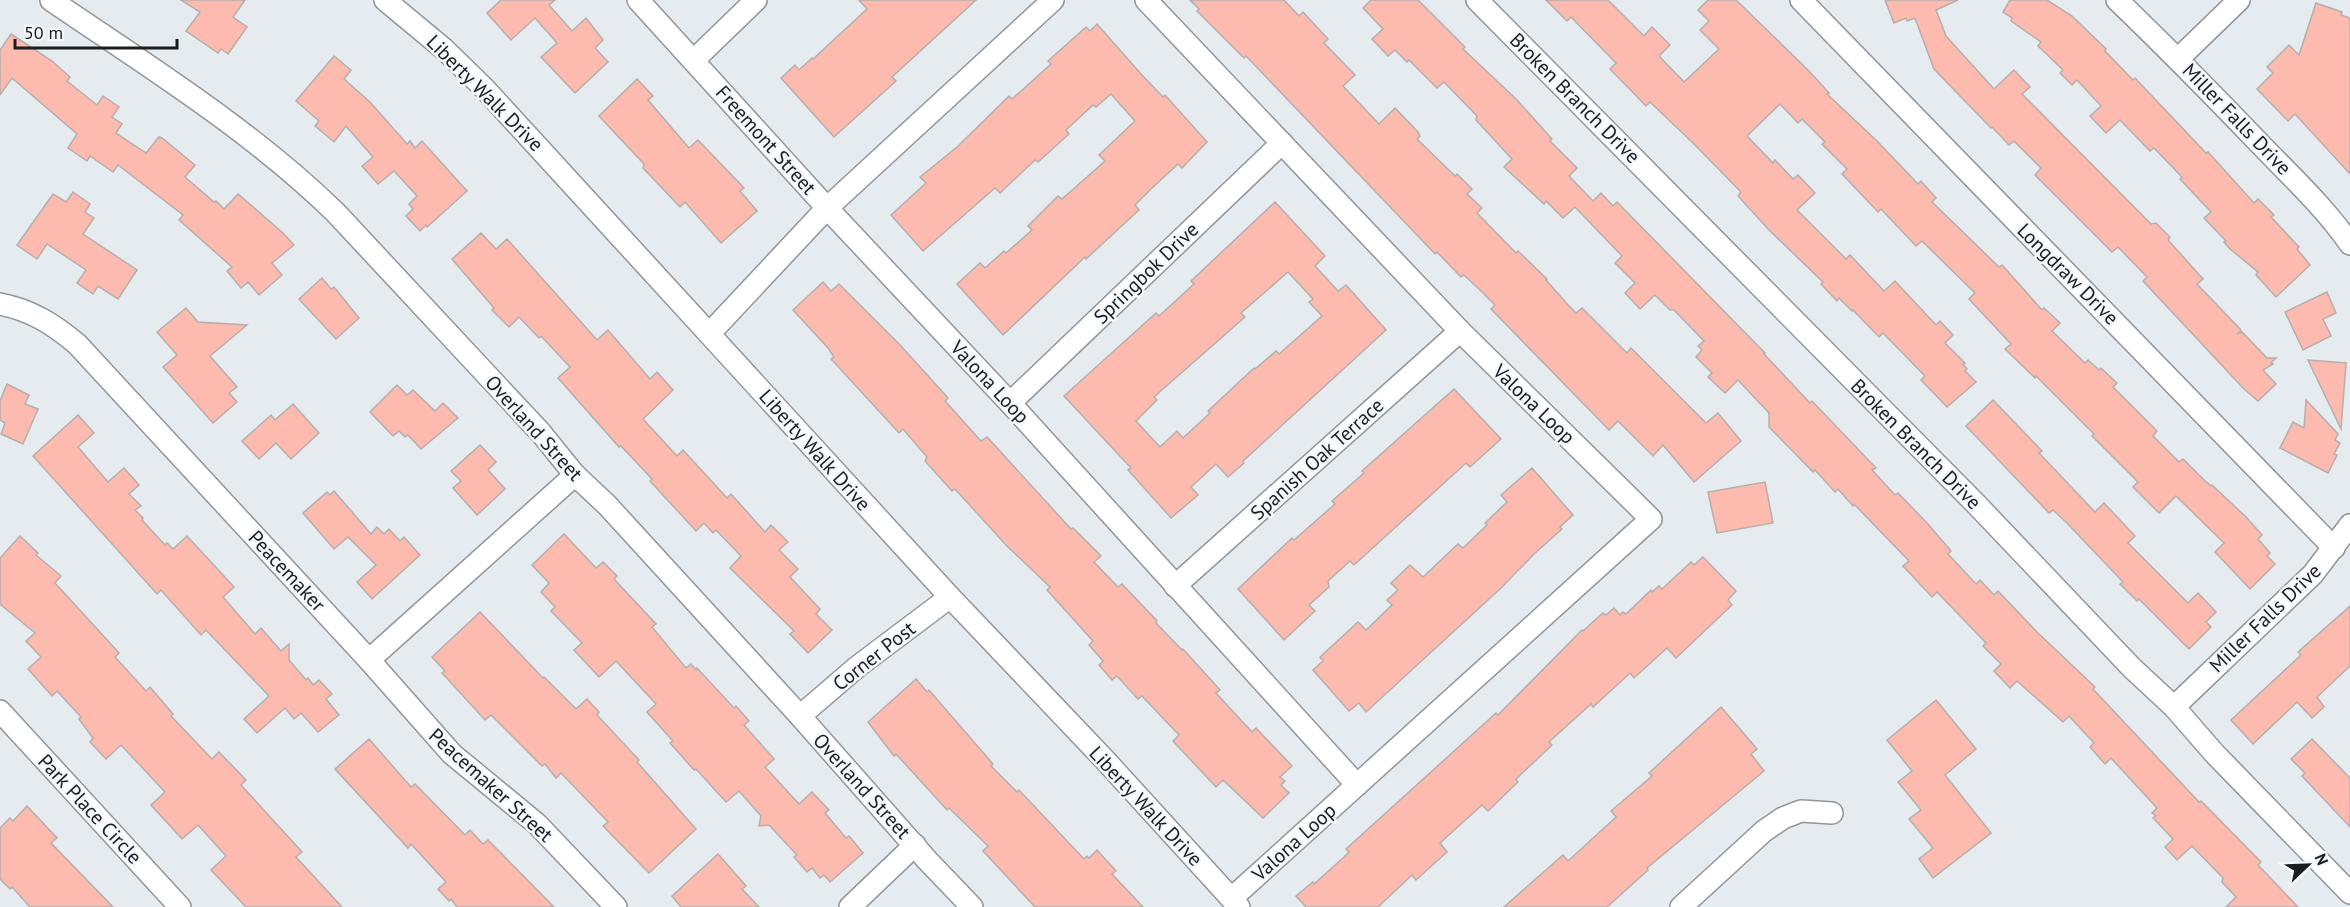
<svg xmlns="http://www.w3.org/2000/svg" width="2350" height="907" font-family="'PT Sans',sans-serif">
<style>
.building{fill:#fdbaae;stroke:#b6aead;stroke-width:1.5;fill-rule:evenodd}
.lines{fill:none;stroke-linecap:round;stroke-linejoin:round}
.minor-casing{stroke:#91969b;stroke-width:24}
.minor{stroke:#fff;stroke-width:21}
.labels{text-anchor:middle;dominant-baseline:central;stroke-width:5;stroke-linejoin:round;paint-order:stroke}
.street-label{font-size:20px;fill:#1a1c1e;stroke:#f3f8fe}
</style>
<rect width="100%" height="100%" fill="#e6ebf0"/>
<g class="building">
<path d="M181 0H245L233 17 247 27 228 54 221 49 218 53 186 31 200 12Z"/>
<path d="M501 0H555L549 5 572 31 586 18 603 40 595 48 608 62 575 93 541 57 557 43 535 18 511 40 487 13Z"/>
<path d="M859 0H976L892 77 896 81 834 137 781 78 795 65 799 70 812 58 813 59 867 9Z"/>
<path d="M1190 0H1284L1299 16 1303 12 1328 39 1324 43 1355 75 1343 86 1379 124 1395 108 1418 132 1420 136 1417 139 1455 176 1457 174 1472 189 1467 194 1482 208 1477 213 1516 253 1518 251 1547 279 1546 280 1569 306 1576 313 1582 308 1627 353 1631 348 1706 423 1718 413 1741 441 1694 482 1663 445 1653 456 1618 421 1609 430 1491 309 1495 305 1480 290 1464 275 1461 277 1437 252 1435 254 1246 56 1244 58 1197 11 1199 9Z"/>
<path d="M1371 0H1418L1465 47 1463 49 1516 99 1552 139 1550 141 1577 168 1569 176 1593 201 1601 193 1613 206 1617 202 1765 353 1764 354 1810 403 1812 401 1876 468 1872 470 1895 495 1898 493 1927 523 1951 551 1948 554 1976 584 1980 580 1994 595 1998 591 2037 632 2095 687 2093 689 2199 802 2201 801 2261 862 2258 865 2298 907H2226L2236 897 2222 882 2223 878 2192 846 2177 860 2165 847 2173 839 2153 818 2156 816 2152 813 2157 808 2111 758 2105 764 2090 747 2094 743 2069 716 2063 722 2017 681 2010 688 1994 671 2001 664 1983 646 1986 643 1937 592 1932 597 1903 566 1909 561 1854 504 1853 506 1838 489 1835 492 1815 470 1813 472 1769 427V413L1738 380 1725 393 1708 377 1712 373 1696 357 1702 350 1698 346 1704 341 1674 310H1670L1655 295 1640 309 1625 293 1635 283 1615 263 1622 256 1575 207 1563 218 1546 201 1544 204 1504 167 1512 159 1476 120 1477 116 1444 82 1437 88 1409 60 1407 62 1395 50 1388 56 1372 39 1383 29 1363 8Z"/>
<path d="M1546 0H1608L1644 36 1652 27 1670 45 1659 56 1684 82 1719 49 1700 30 1709 21 1698 10 1708 0H1736L1808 70 1829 93 1827 94 1877 141 1918 184 1921 181 1936 198 1932 202 1999 267 2002 265 2042 310 2044 308 2060 323 2052 331 2085 363 2088 360 2099 370 2101 368 2117 383 2113 387 2157 431 2153 436 2179 462 2183 459 2203 479 2211 486 2212 485 2246 517 2262 535 2258 539 2270 553 2267 556 2275 564 2250 589 2215 552 2224 543 2176 496 2159 513 2133 487 2138 482 2092 436 2094 434 2036 376 2035 378 2005 349 2011 344 1969 299 1975 293 1922 241 1916 246 1881 209 1878 212 1842 174 1847 169 1822 144 1825 142 1802 119 1798 123 1780 104 1747 136 1773 163 1775 160 1793 179 1798 175 1815 193 1797 210 1846 259 1850 255 1884 291 1895 281 1936 325 1940 321 1953 335 1945 343 1965 363 1963 364 1967 369 1965 371 1976 382 1947 407 1921 380 1925 376 1883 333 1879 337 1853 310 1852 311 1839 298 1837 301 1821 284 1823 282 1769 230 1738 196 1741 192 1693 143 1650 102 1646 106 1610 69 1616 63 1571 17 1567 21Z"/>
<path d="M1885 0H1958L1936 10 1946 36 1994 89 2014 70 2030 87 2022 94 2151 224 2156 223 2170 237 2168 240 2203 279 2197 284 2240 329 2241 331 2237 334 2242 332 2267 358H2276L2271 363 2273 364 2263 370 2276 384 2258 401 2244 389 2143 281 2147 277 2118 247 2112 252 2035 175 2041 168 2014 141 2009 145 1992 127 1991 128 1934 69 1915 18 1907 21 1906 18 1894 23Z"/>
<path d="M2010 0H2047L2072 16 2106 49 2105 51 2133 80 2135 78 2206 153 2208 152 2254 203 2258 199 2274 215 2271 217 2299 247 2297 249 2310 265 2276 297 2256 275 2258 272 2230 249 2224 242 2226 241 2204 218 2211 212 2180 179 2182 177 2154 148 2150 151 2120 120 2106 133 2090 116 2101 106 2077 80 2072 85 2060 73 2063 70 2038 46 2041 42 2011 21 2012 18 2003 12Z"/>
<path d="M2316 3 2342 12 2341 15 2350 18V174L2295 114 2288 121 2257 89 2273 73 2267 67 2289 45 2299 55Z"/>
<path d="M1097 24 1141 74 1163 97 1165 95 1207 142 1182 168 1178 164 1151 189 1135 205 1139 210 1086 259 1085 257 1003 335 957 284 980 263 985 268 1004 251 1006 253 1032 230 1028 226 1058 196 1062 199 1105 161 1099 155 1135 121 1111 94 1096 107 1093 105 1066 130 1069 134 1038 162 1035 160 1000 193 995 188 923 251 891 215 926 183 920 177 957 147 1009 96 1012 99 1051 64 1048 61 1086 27 1090 31Z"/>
<path d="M11 34 52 61 70 77 67 81 97 105 103 96 119 107 112 117 122 124 116 133 146 153 159 137 162 138 195 165 185 177 214 202 216 201 224 209 238 194 283 233 294 245 272 263 282 275 259 295 248 282 241 288 227 271 232 267 179 220 183 215 118 165 113 172 90 156 87 161 68 148 77 134 12 78 0 95V50Z"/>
<path d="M334 56 351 70 344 79 370 102 407 144 410 141 415 148 422 141 467 191 427 227 426 225 420 231 406 216 413 209 409 204 417 196 394 171 378 184 362 166 373 157 346 126 334 142 315 126 319 121 296 101Z"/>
<path d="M637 79 653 96 648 100 689 148 698 140 744 188 740 191 757 211 721 243 685 202 680 207 643 168 644 164 599 116Z"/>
<path d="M73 192 90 204 85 212 94 218 83 234 137 270 118 299 98 286 93 294 77 283 86 270 47 244 37 259 17 245 53 194 66 202Z"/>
<path d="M1275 202 1325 256 1315 266 1338 291 1346 285 1386 330 1243 461 1244 463 1228 477 1216 464 1191 487 1198 495 1171 518 1128 470 1131 468 1064 396 1156 313 1159 316 1194 284 1191 281ZM1288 272 1313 299 1309 302 1322 316 1279 354 1276 351 1255 369 1254 368 1208 411 1210 413 1183 438 1177 431 1160 447 1136 421 1157 400 1154 397 1245 317 1241 313Z"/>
<path d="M481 233 496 249 507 239 597 340 608 330 650 379 657 372 673 390 643 419 677 456 683 450 727 498 731 494 765 532 771 525 788 542 779 550 798 569 790 577 820 609 816 614 832 630 808 653 790 634 794 631 730 568 741 556 716 530 713 533 704 523 696 531 650 481 652 479 621 446 619 447 558 378 570 367 541 336 539 338 519 317 509 327 492 310 494 308 452 259Z"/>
<path d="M322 278 331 289 334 287 359 318 336 339 299 299Z"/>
<path d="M823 282 831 291 839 284 901 346 948 398 945 401 981 441 987 437 1071 529 1073 528 1101 556 1094 562 1118 587 1122 584 1157 621 1156 623 1182 650 1183 649 1220 690 1216 693 1252 732 1256 728 1292 766 1280 777 1285 781 1281 785 1289 793 1263 818 1223 780 1216 787 1173 741 1179 735 1142 696 1138 699 1117 676 1112 680 1099 665 1103 661 1089 645 1093 641 1047 590 1050 587 1006 545 955 489 952 491 925 461 927 457 903 429 899 433 831 359 834 357 828 348 793 310Z"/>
<path d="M2327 292 2336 313 2323 319 2331 336 2303 350 2285 312Z"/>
<path d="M186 308 198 322 247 325 210 356 237 387 229 393 237 402 213 423 163 367 177 355 157 332Z"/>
<path d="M2308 360 2346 363 2341 429Z"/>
<path d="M7 384 29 395 25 404 38 409 23 444 1 434 5 423 0 420V401Z"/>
<path d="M397 385 407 395 413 390 435 411 443 403 458 418 421 449 408 435 405 437 399 431 393 436 370 412Z"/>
<path d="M1454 389 1501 439 1470 467 1466 463 1354 565 1350 561 1328 581 1329 587 1309 605 1315 611 1284 640 1238 589 1292 538 1294 540 1335 504 1332 501 1364 473 1362 471Z"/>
<path d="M1993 400 2042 451 2039 453 2095 512 2104 503 2135 536 2128 543 2188 603 2198 593 2216 612 2206 622 2211 627 2189 649 2139 599 2137 601 2120 584 2123 582 2066 522 2053 510 2049 513 1966 426Z"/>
<path d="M2306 400 2338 434 2335 440 2340 443 2334 454 2337 455 2328 473 2280 448 2293 422 2304 428Z"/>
<path d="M293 404 319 433 291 459 276 443 259 459 242 441 271 415 275 420Z"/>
<path d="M78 415 94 433 78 447 108 482 124 468 139 485 129 494 141 506 135 510 143 518 142 520 165 545 167 543 173 549 187 536 234 587 223 597 255 634 261 628 281 651 289 644V660L306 680 308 678 313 685 319 680 332 694 326 699 339 715 318 732 301 713 294 719 285 708 257 733 244 719 269 696 206 630 201 635 161 590 157 594 33 456Z"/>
<path d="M480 445 496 462 488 470 505 489 477 515 453 488 461 481 451 471Z"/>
<path d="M1532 468 1573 515 1560 527 1562 529 1534 554 1501 588 1366 712 1359 703 1349 711 1313 670 1323 661 1320 657 1358 622 1366 630 1392 605 1387 600 1398 590 1391 583 1410 565 1423 577 1458 544 1463 548 1487 525 1485 523 1507 502 1501 495Z"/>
<path d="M1765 482 1773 523 1717 533 1708 492Z"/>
<path d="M334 491 371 534 377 527 384 534 389 529 400 541 404 537 420 555 372 599 357 582 376 565 348 537 334 549 303 513 327 492 330 495Z"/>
<path d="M564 534 596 568 603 562 617 576 614 579 656 624 652 627 686 668 691 664 696 670 697 668 734 708 736 706 749 721 744 725 774 759 765 767 799 804 812 792 829 810 825 813 846 838 849 836 863 853 830 882 824 875 820 878 812 868 807 872 794 857 797 855 769 825 759 826 761 816 739 791 726 802 696 769 694 770 670 743 673 741 647 712 656 704 616 661 599 677 574 650 582 643 551 611 555 607 541 592 549 583 532 565Z"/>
<path d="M20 536 38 553 36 555 61 576 55 583 119 653 115 657 146 691 150 687 173 714 171 716 212 759 219 752 246 780 241 785 302 852 296 857 342 907H246L211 870 226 856 198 825 182 839 151 805 165 792 121 745 106 759 90 742 93 738 79 719 81 717 57 691 52 696 28 669 41 657 26 641 35 633 0 604V558Z"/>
<path d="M1703 557 1736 591 1728 600 1732 605 1676 658 1667 648 1634 678 1630 673 1593 707 1591 704 1549 742 1552 745 1516 779 1518 782 1488 811 1482 805 1440 843 1447 852 1416 880 1412 875 1378 907H1306L1296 896 1313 882 1314 884 1344 857 1349 852 1346 849 1496 713 1498 715 1582 630 1583 631 1603 613 1606 615 1614 608 1620 615 1623 612 1626 614 1651 590 1652 592 1659 586 1662 589 1691 562 1694 565Z"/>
<path d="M2350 606V666L2317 697 2324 707 2312 718 2297 702 2253 744 2231 720 2301 655 2298 652Z"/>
<path d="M480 612 543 678 544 677 576 709 587 699 599 712 597 715 639 760 637 762 696 829 649 873 603 826 608 822 561 773 556 778 545 764 542 766 491 715 485 720 442 673 445 671 432 657Z"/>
<path d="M916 679 927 692 929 690 993 764 991 766 1017 792 1019 790 1084 859 1087 856 1089 858 1097 850 1116 871 1112 874 1143 907H1035L983 851 988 846 949 808 947 810 896 754 894 756 868 722Z"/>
<path d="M1936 700 1976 749 1945 775 1991 833 1933 878 1919 859 1933 848 1909 819 1921 810 1898 782 1912 771 1887 740Z"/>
<path d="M1721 707 1757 749 1751 754 1764 771 1647 868 1648 870 1607 907H1504L1563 855 1568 861 1616 817 1611 811 1652 776 1649 773Z"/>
<path d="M369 739 411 787 415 784 465 835 470 830 483 844 488 840 554 907H457L451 899 449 901 438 889 446 882 411 844 408 848 335 769Z"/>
<path d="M2312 739 2350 778V827L2302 776 2305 773 2291 759Z"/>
<path d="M27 806 57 838 51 843 113 907H30L12 887 10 889 0 879V828L10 818 13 821Z"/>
<path d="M718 854 746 886 742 889 759 907H681L672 896Z"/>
</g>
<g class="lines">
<defs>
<g id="minor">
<path d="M51 0C149 67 251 130 336 213L541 433 575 475 607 505 800 716 927 860 972 907"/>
<path d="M385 0 444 49 484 88 950 597 1105 760 1239 907"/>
<path d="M638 0 827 208 710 333"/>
<path d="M1053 0 827 208 1010 403 1357 785"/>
<path d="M1146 0 1460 331 1651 519 1232 898"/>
<path d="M1477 0 1977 505 2132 668 2174 707 2214 753 2350 893"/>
<path d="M1801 0 2334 548"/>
<path d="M2117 0C2166 47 2214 96 2262 146 2293 178 2325 208 2350 244"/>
<path d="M2178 59 2239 0"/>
<path d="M694 60 756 0"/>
<path d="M0 304C31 310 53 324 77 344L369 660 575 475"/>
<path d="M1010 403 1282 143"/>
<path d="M1175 586 1460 331"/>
<path d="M369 660 452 754 537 824 616 907"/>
<path d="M2174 707 2313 574 2350 525"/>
<path d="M0 711 180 907"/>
<path d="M800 716 857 667 950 597"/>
<path d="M850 907 915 845"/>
<path d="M1681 907 1764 831 1783 818 1801 811 1832 813"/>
</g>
</defs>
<use href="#minor" class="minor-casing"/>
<use href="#minor" class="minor"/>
</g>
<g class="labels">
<g class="street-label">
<text transform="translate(485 93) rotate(45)">Liberty Walk Drive</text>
<text transform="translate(1575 98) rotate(45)">Broken Branch Drive</text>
<text transform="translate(2237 119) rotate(46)">Miller Falls Drive</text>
<text transform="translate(766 140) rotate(48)">Freemont Street</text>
<text transform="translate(1146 273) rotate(-44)">Springbok Drive</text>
<text transform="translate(2068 274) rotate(45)">Longdraw Drive</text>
<text transform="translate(990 382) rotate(47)">Valona Loop</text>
<text transform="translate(1534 404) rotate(44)">Valona Loop</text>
<text transform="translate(534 428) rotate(48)">Overland Street</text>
<text transform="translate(1916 444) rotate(45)">Broken Branch Drive</text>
<text transform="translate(815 450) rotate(48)">Liberty Walk Drive</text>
<text transform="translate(1317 459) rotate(-42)">Spanish Oak Terrace</text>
<text transform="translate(287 571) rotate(47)">Peacemaker</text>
<text transform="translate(2265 618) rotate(-44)">Miller Falls Drive</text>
<text transform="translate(874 656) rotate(-38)">Corner Post</text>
<text transform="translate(491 785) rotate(42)">Peacemaker Street</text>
<text transform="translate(862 786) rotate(48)">Overland Street</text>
<text transform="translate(1146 806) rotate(47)">Liberty Walk Drive</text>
<text transform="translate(90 809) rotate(47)">Park Place Circle</text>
<text transform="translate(1294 842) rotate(-42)">Valona Loop</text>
</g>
</g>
<g transform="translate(2308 865) rotate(67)" stroke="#f3f8fe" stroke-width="4.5" paint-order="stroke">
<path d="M0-4.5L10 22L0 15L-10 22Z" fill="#1a1c1e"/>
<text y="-9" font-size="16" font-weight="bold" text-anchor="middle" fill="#1a1c1e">N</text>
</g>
<path d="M15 39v9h162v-9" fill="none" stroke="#1a1c1e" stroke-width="3"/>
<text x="24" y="39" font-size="18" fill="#1a1c1e" stroke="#f3f8fe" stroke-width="4.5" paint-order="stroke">50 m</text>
</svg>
